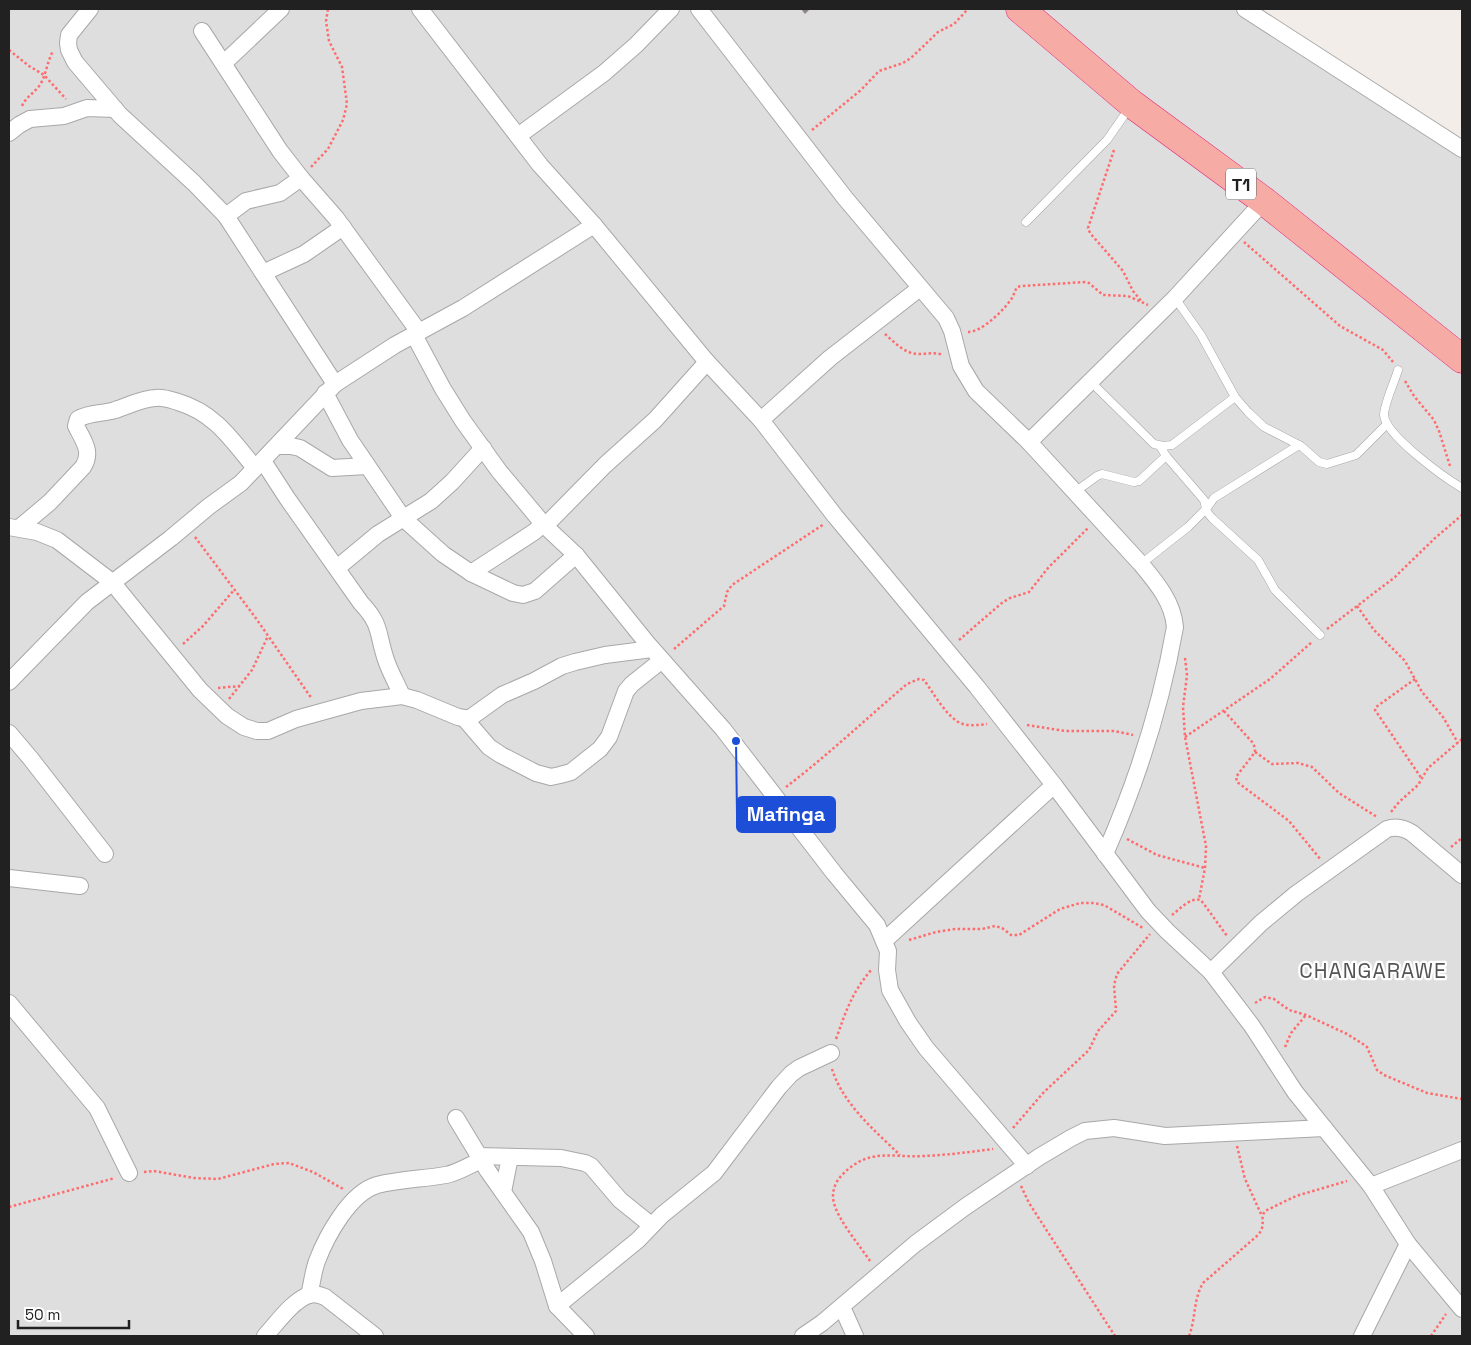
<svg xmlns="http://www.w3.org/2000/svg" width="1471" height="1345" font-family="'Space Grotesk',sans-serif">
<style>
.residential{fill:#dfdede}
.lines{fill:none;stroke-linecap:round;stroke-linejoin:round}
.service-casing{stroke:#a8a8a8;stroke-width:9}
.minor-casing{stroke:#a8a8a8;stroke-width:18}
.trunk-casing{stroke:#e5207b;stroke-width:29}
.path{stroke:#ff6c6e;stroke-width:2.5;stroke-dasharray:2.5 2.5;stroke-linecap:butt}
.service{stroke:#fff;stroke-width:8}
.minor{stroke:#fff;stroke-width:16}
.trunk{stroke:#f6aca5;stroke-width:28}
.shaded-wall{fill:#8d8682}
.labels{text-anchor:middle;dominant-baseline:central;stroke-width:4.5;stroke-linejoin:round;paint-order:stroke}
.shield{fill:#fff;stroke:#646464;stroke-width:1}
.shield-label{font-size:18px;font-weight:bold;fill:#212121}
.quarter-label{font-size:21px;letter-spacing:1px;fill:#545454;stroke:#fff}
.leader{fill:none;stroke:#1d4ed8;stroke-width:2}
.callout-dot{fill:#1d4ed8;stroke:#fff;stroke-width:2}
.callout{fill:#1d4ed8;stroke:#1d4ed8;stroke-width:2}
.callout-label{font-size:20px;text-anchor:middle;font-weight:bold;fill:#fff}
</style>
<rect width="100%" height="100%" fill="#f2ede8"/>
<path class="residential" d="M9 9H1243L1462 147V1336H9Z"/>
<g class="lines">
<defs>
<g id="service">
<path d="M1026 222 1107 140 1130 107"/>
<path d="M1175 298 1201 335 1235 397 1248 412 1264 427 1301 446 1319 462 1327 464 1356 455 1387 424"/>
<path d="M1398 370C1395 381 1384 404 1384 415 1385 435 1445 478 1462 488"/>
<path d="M1090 381 1154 444 1163 446 1172 445 1235 397"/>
<path d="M1160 446 1166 456 1204 500 1207 512 1212 518 1258 560 1275 590 1320 635"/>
<path d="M1075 492 1097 476 1102 474 1134 482 1139 481 1166 456"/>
<path d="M1141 564 1188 527 1206 509 1214 498 1299 445"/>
</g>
<g id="minor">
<path d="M90 9 69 35 68 43 69 50 75 62 120 115 194 183 226 216 335 384"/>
<path d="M420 9 540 165 594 225 707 362 761 420 835 516 977 687 1054 785 1148 911 1167 931 1211 972 1252 1026 1295 1092 1371 1186 1408 1244 1462 1309"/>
<path d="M699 9 845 198 946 318 952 331 961 366 976 391 1029 442 1141 564C1156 582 1173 602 1175 627 1161 707 1138 779 1105 854"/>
<path d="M1245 9 1462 149"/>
<path d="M202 31 280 151 301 178 336 218 419 332"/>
<path d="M224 63 281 9"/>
<path d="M9 133 19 125 30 119 64 116 87 108 115 109"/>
<path d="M518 136 604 73 636 45 671 9"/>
<path d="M226 216 246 201 280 193 301 178"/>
<path d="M263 273 304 254 343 227"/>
<path d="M414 335 443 389 463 421 499 471 545 526 576 555 647 643 723 729 834 873 877 925 888 951 887 970 890 990 908 1022 926 1048 1027 1166"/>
<path d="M325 393 350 440 403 518 443 554 471 573 513 593 523 595 535 591 576 555"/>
<path d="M761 420 830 358 920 288"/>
<path d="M1029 442 1175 298 1264 201"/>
<path d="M277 446H291L300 448 332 468 367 466"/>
<path d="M263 461 287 498 361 603C382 625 377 634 386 660 390 672 397 684 402 696"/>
<path d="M545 526 605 465 655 420 707 362"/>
<path d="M9 527 37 532 57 540 112 582 200 690 227 716 244 727 257 731H268L296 719 361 701 402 696 417 700 458 717 464 718H470L502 695 534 681 562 666 575 662 605 655 652 649"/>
<path d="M19 528 50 502 83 467C93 452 83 440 76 426L78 419C90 412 103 414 115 410 128 406 143 398 156 398 163 397 171 400 178 402 215 413 232 440 255 468"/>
<path d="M337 568 378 534 431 501 452 482 483 448"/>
<path d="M471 573 534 532 543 524"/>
<path d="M9 682 87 602 171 538 208 507 241 483 335 384 395 345 463 308 594 225"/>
<path d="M464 718 489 747 501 755 536 773 551 777 560 775 571 772 600 749 609 737 626 691 632 684 662 660"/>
<path d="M9 733 31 759 105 854"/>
<path d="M9 878 80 886"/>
<path d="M885 940 1054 785"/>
<path d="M1211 972 1261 923 1296 894 1387 829C1396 826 1404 828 1412 833L1462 875"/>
<path d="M9 1003 97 1108 129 1173"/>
<path d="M456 1118 488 1171 531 1232 543 1261 557 1306 586 1336"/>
<path d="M478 1156 561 1158 585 1163 591 1166 620 1200 651 1225"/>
<path d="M1371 1186 1462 1150"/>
<path d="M503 1192 510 1157"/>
<path d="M309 1295C312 1284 313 1272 317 1261 327 1235 350 1193 377 1185 401 1179 423 1179 446 1175 457 1173 470 1165 481 1160"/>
<path d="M557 1306 638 1240 662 1215 714 1173 779 1087 791 1074 799 1068 831 1053"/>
<path d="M842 1307 855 1336"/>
<path d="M265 1336C277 1323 292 1301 309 1295 315 1293 320 1295 325 1297L375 1336"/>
<path d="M803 1336 822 1323 915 1244 965 1207 1039 1157 1071 1138 1085 1131 1114 1128 1165 1136 1324 1128"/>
<path d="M1362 1336 1408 1244"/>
</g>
<path id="trunk" d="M1020 9 1132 104 1264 201 1462 359"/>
</defs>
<use href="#service" class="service-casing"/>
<use href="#minor" class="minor-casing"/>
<use href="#trunk" class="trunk-casing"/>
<g class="path">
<path d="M9 50 29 66 44 75 66 99"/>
<path d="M22 106C26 97 34 93 40 85 46 75 47 62 53 51"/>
<path d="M812 130 861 90 879 71 903 63 911 58 938 32 954 24 968 9"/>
<path d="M1114 150 1088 228 1090 233 1123 271 1133 291 1142 302"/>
<path d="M311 167 328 149 343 120 347 104 342 67 329 41 326 21 328 9"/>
<path d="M1244 242 1340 326 1383 350 1393 362"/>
<path d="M968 332C982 332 1004 310 1012 298 1014 294 1015 291 1017 287L1022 286 1085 282 1089 283 1103 295 1128 296 1148 305"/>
<path d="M885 334C895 343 905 354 919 354 927 354 935 352 943 355"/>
<path d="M1405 381 1414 396 1434 420 1439 431 1450 466"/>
<path d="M195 537 255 617 312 699"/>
<path d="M1357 606 1374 630 1405 661 1422 692 1443 717 1458 743"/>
<path d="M1327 629 1395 577 1434 539 1462 515"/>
<path d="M959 640 1003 602 1010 598 1029 592 1048 568 1089 527"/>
<path d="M183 644 203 626 234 590"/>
<path d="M674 649 724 606 727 592 732 585 824 524"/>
<path d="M1185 658 1187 675 1183 707 1185 737 1206 846 1205 868 1199 899"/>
<path d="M1415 679 1376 707 1375 710 1422 779"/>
<path d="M218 688 240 686"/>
<path d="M229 699 252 670 268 636"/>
<path d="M1224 711 1253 743 1255 748V752L1236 777 1237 782 1289 821 1321 860"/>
<path d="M1027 725 1065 731H1114L1133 735"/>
<path d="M1185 737 1270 679 1312 642"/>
<path d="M1255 752 1272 764 1298 763 1312 767 1339 793 1377 817"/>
<path d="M786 787C828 755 867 718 907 684L919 679 924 680C933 692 948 720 963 724 971 726 979 725 987 724"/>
<path d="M1391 812 1399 802 1418 785 1428 768 1462 739"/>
<path d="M1127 839 1157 855 1205 868"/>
<path d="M1451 847 1462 838"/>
<path d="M1172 915C1180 909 1190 897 1201 900L1227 936"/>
<path d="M909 940 936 932 955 929H982L995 926 1002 928 1011 935H1019L1060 909 1080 903H1093L1104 905 1143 928"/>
<path d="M1255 1003 1265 997 1274 999 1289 1010 1306 1015 1347 1034 1363 1044 1367 1047 1377 1070 1384 1075 1427 1093 1462 1099"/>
<path d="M836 1039C846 1011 852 992 872 969"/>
<path d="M1285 1047 1291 1033 1306 1015"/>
<path d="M832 1069C843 1104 874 1130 900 1155"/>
<path d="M1013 1128 1044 1092 1089 1050 1098 1031 1116 1011 1114 985 1117 974 1150 934"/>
<path d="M1237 1146 1245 1179 1262 1216"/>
<path d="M144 1172 154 1171 194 1178 218 1179 274 1164 289 1163 313 1172 345 1190"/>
<path d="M1021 1186 1029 1203 1115 1336"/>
<path d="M9 1207 115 1178"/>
<path d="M870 1261C860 1246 838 1220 834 1203 831 1193 835 1182 842 1175 869 1147 891 1158 924 1156 947 1155 970 1152 993 1149"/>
<path d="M1189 1336C1196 1318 1193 1300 1203 1283L1258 1235C1267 1224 1259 1220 1265 1211L1296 1196 1347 1181"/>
<path d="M1431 1336 1446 1314"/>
</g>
<use href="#service" class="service"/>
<use href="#minor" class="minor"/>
<use href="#trunk" class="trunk"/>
</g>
<path class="shaded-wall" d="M801 9H810L805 14Z"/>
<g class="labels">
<rect class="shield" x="1226" y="168.5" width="30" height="31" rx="4"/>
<g class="shield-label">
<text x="1241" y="184">T1</text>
</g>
<g class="quarter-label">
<text x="1373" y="970">CHANGARAWE</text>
</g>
</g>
<path class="leader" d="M736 741L737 814"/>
<circle class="callout-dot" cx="736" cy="741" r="5"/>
<rect class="callout" x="737" y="797" width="98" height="35" rx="5"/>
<g class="callout-label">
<text x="786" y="821">Mafinga</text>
</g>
<rect width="1471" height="1345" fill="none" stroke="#212121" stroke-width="20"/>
<path d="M18 1320v8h111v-8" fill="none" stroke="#212121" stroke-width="2.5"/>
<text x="25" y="1320" font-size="15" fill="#212121" stroke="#ffffff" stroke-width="4" paint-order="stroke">50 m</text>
</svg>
